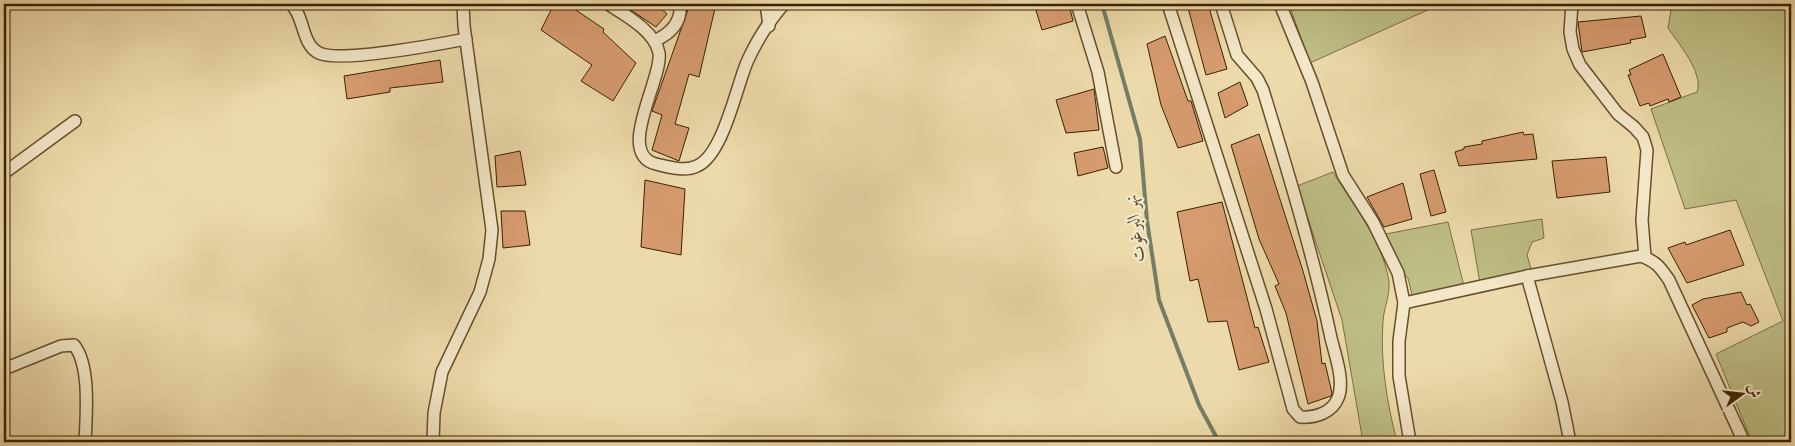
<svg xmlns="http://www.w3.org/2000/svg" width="1795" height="446" font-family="'IM FELL French Canon',Amiri,serif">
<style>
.green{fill:#bebe85;stroke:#7c7043}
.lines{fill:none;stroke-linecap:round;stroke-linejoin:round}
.stream{stroke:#737d67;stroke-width:4}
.building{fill:#d69b6f;stroke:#392101}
.minor-casing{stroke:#664f2b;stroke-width:14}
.minor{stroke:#f3e7c8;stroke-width:11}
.labels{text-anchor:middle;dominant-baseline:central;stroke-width:4.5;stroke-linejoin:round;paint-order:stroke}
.water-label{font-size:18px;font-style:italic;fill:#564f34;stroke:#f3e7c8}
</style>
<rect width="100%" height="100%" fill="#eddaaa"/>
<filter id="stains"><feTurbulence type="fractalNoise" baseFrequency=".004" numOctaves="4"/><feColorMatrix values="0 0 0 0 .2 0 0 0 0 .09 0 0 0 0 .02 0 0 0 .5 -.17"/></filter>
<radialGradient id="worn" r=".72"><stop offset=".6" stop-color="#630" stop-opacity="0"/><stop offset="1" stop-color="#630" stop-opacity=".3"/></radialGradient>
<g class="green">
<path d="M1289 4H1441L1310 63Z"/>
<path d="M1672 4H1791V442H1752L1716 354 1783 321 1736 200 1685 209 1651 109 1697 92C1704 73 1678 43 1668 28Z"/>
<path d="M1333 172C1353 205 1380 238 1388 276 1392 292 1384 306 1383 321 1380 362 1387 403 1397 442H1363L1342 320 1297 186Z"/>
<path d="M1542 219 1544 238 1532 242 1527 255 1532 272 1480 283 1471 230Z"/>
<path d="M1448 222 1464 286 1412 295 1408 278 1401 272 1386 234Z"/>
</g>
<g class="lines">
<path class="stream" d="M1102 4 1140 139 1147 221 1159 300 1199 405 1219 442"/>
</g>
<g class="building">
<path d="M554 4H567L604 29 603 32 636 63 613 101 581 81 592 65 541 30Z"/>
<path d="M622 4H656L667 14 656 27Z"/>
<path d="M690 4H716L699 77 689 74 675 124 689 128 679 161 652 150 662 115 652 111Z"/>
<path d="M1034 4H1069L1073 21 1042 30Z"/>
<path d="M1187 4H1208L1227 69 1206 75Z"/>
<path d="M1641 16 1646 37 1630 40 1631 43 1582 52 1578 22Z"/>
<path d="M1165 36 1188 101H1191L1203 141 1178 148 1161 105 1147 44Z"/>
<path d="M1663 54 1681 97 1669 102 1668 99 1650 106 1649 103 1640 106 1628 75H1631L1629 70Z"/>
<path d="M440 60 443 82 390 88V92L347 99 344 76Z"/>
<path d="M1240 82 1248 105 1225 118 1218 93Z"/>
<path d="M1094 89 1099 130 1066 133 1056 100Z"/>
<path d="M1523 132 1524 135 1533 134 1537 159 1459 166 1455 152 1464 149V147L1482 144V141Z"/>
<path d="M1259 134 1303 271 1317 321 1322 364 1325 363 1332 393 1331 396 1308 404 1286 313 1275 286 1279 284 1259 239 1231 145Z"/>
<path d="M1103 147 1108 168 1078 176 1074 153Z"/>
<path d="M520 151 526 185 497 187 495 156Z"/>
<path d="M1606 157 1610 192 1557 198 1552 161Z"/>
<path d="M1434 170 1446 212 1431 216 1420 174Z"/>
<path d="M645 180 685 189 681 255 641 247Z"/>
<path d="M1403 183 1412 219 1384 227 1367 197Z"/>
<path d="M1222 202 1255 328 1258 327 1269 362 1239 370 1227 321 1208 322 1198 279 1190 281 1177 212Z"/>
<path d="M501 211H525L530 245 503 248Z"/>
<path d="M1730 230 1744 265 1687 283 1668 248 1685 242 1686 245Z"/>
<path d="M1741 292 1747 305 1750 304 1759 322 1751 326 1743 322 1727 328V332L1709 338 1692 305 1703 299Z"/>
</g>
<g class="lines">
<defs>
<g id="minor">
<path d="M291 4C305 17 301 44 319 53 339 63 440 44 466 39"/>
<path d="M608 4C625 15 655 31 659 53 663 78 615 154 656 164 669 167 685 172 697 166 723 155 736 88 747 62 756 42 770 20 784 4"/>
<path d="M766 4 769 26"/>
<path d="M1077 4 1098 72 1116 167"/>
<path d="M1168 4 1266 309 1293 409 1300 417C1315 418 1332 413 1338 398 1345 381 1335 355 1331 338 1313 254 1288 172 1263 90L1257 78 1237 55 1221 4"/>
<path d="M1280 4 1312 82 1343 175 1373 222 1398 273 1404 303 1399 341V376L1410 442"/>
<path d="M1572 4 1570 32 1573 49 1580 65 1618 114 1634 127 1643 137 1647 150 1642 220 1645 257"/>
<path d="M654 41C670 34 682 23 680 4"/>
<path d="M4 173 75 121"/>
<path d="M1527 276 1562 402 1570 442"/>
<path d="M1404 303 1527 276 1641 256C1657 262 1660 267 1669 280L1744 442"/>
<path d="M4 369 61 346 74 345C91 366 86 417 85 442"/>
<path d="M433 442 434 413 442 372 480 292 489 259 492 230 464 26 463 4"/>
</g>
</defs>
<use href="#minor" class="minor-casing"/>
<use href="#minor" class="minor"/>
</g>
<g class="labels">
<g class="water-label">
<text transform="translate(1135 228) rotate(-97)">نهر البرغوت</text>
</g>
</g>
<rect width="1795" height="446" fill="none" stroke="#eddaaa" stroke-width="20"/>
<rect x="5" y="5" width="1785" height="436" fill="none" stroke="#392101" stroke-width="2.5"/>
<rect x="10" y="10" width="1775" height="426" fill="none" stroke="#392101"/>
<g transform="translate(1742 394) rotate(75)" stroke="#f3e7c8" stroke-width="4" paint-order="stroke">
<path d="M0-4L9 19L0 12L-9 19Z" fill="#392101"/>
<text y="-8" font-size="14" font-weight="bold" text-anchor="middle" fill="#392101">ش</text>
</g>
<rect width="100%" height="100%" filter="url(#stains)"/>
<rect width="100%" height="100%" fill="url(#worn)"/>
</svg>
